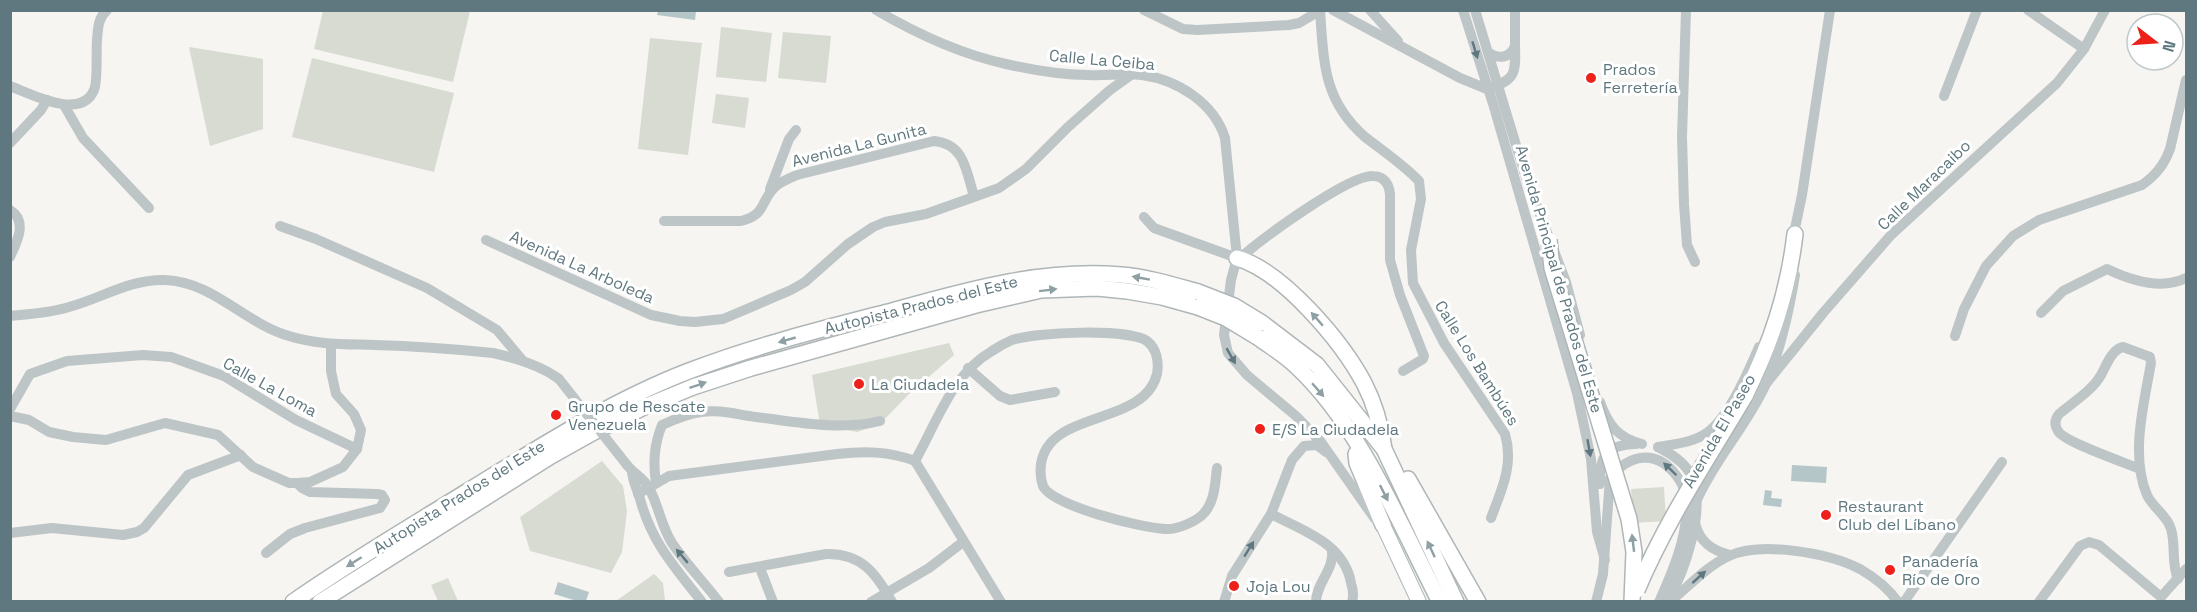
<svg xmlns="http://www.w3.org/2000/svg" width="2197" height="612" font-family="'Space Grotesk',sans-serif">
<style>
.green{fill:#d7dbd1}
.water{fill:#b4c6c8}
.lines{fill:none;stroke-linecap:round;stroke-linejoin:round}
.major-casing{stroke:#afb7ba;stroke-width:16}
.highway-casing{stroke:#afb6b8;stroke-width:18}
.minor{stroke:#bec5c7;stroke-width:10}
.major{stroke:#fff;stroke-width:14}
.highway{stroke:#fff;stroke-width:15}
.highway-bridge-casing{stroke:#afb6b8;stroke-width:18;stroke-linecap:butt}
.minor-bridge{stroke:#bec5c7;stroke-width:10}
.highway-bridge{stroke:#fff;stroke-width:15}
.oneway{fill:#5f787f}
.oneway2{fill:#8fa0a5}
.poi-dot{fill:#ee211a;stroke:#fff;stroke-width:2}
.labels{text-anchor:middle;dominant-baseline:central;stroke-width:6;stroke-linejoin:round;paint-order:stroke}
.street-label{font-size:16px;fill:#5f787f;stroke:#fff}
.poi-label{font-size:16px;fill:#5f787f;stroke:#fff;text-anchor:start}
</style>
<rect width="100%" height="100%" fill="#f6f5f2"/>
<g class="green">
<path d="M323 11H470L453 82 314 49Z"/>
<path d="M721 27 772 33 766 82 716 77Z"/>
<path d="M783 32 831 36 826 83 778 78Z"/>
<path d="M650 38 702 43 688 155 638 149Z"/>
<path d="M189 47 263 59V129L210 146Z"/>
<path d="M312 58 454 93 434 172 292 137Z"/>
<path d="M716 94 749 98 745 128 712 123Z"/>
<path d="M949 343 954 355 909 394 879 425 857 432 820 425 812 375Z"/>
<path d="M602 461 623 486 627 511 622 552 611 573 530 551 520 517Z"/>
<path d="M1664 487 1666 521 1634 523 1631 489Z"/>
<path d="M654 574 663 583 665 601H616Z"/>
<path d="M448 578 458 601H438L431 585Z"/>
</g>
<g class="water">
<path d="M658 11V10L696 11 695 20 657 15Z"/>
<path d="M1792 465 1827 467 1826 483 1791 481Z"/>
<path d="M1765 490 1772 491 1771 498 1782 499 1781 507 1763 505Z"/>
<path d="M558 582 589 592 586 601H577L554 594Z"/>
</g>
<g class="lines">
<defs>
<path id="major" d="M1383 525 1419 602"/>
<g id="highway">
<path d="M1237 258C1283 271 1342 342 1364 383 1375 404 1381 426 1384 449"/>
<path d="M1262 323 1317 365 1384 449 1456 602"/>
<path d="M1259 338C1271 347 1285 355 1296 366 1360 425 1400 525 1440 602"/>
<path d="M1745 396C1771 343 1788 293 1795 234"/>
<path d="M1356 454 1357 463 1383 525"/>
<path d="M1408 479 1478 602"/>
<path d="M293 602C350 562 410 527 468 491 540 447 611 401 689 371 754 346 822 329 888 312 964 291 1041 268 1121 275 1147 277 1173 285 1198 292"/>
<path d="M320 602 551 456 594 432 642 408 693 387 751 368 976 305 1041 290 1097 288 1127 291 1162 297 1198 307"/>
</g>
</defs>
<use href="#major" class="major-casing"/>
<use href="#highway" class="highway-casing"/>
<g class="minor">
<path d="M876 10C917 34 960 54 1006 64 1032 70 1061 75 1088 75 1106 76 1124 73 1142 75 1178 80 1214 103 1225 138L1237 258 1231 280 1224 335 1228 353 1247 375 1296 416 1321 442 1375 519"/>
<path d="M1144 10 1183 29 1197 30 1289 25 1299 23 1321 10"/>
<path d="M1333 10 1460 78 1487 89C1515 80 1516 75 1515 46"/>
<path d="M1370 10 1398 41"/>
<path d="M1463 10 1494 107 1577 393 1591 459 1597 532 1605 560"/>
<path d="M1475 10 1526 178 1566 282 1580 335"/>
<path d="M1686 10 1682 137 1684 204 1687 245 1695 262"/>
<path d="M2028 10 2084 49"/>
<path d="M1320 11C1324 63 1323 100 1365 137 1383 151 1403 164 1419 181L1421 199 1411 250 1413 283 1444 343 1505 434C1514 464 1502 489 1491 518"/>
<path d="M1488 52C1499 60 1510 58 1515 46V10"/>
<path d="M10 86C31 94 81 121 94 90 98 82 96 50 97 40 98 28 98 18 107 10"/>
<path d="M1944 96 1977 10"/>
<path d="M64 105 83 138 149 208"/>
<path d="M10 143 41 110 47 100"/>
<path d="M770 189 789 139 796 130"/>
<path d="M10 210C28 221 17 242 10 257"/>
<path d="M1144 217 1154 228 1237 258"/>
<path d="M664 221H741C767 215 760 200 776 186 782 181 790 178 797 175L934 141C965 144 966 171 974 196"/>
<path d="M280 226 316 239 427 288 497 330 523 361"/>
<path d="M1793 238 1802 195 1830 10"/>
<path d="M486 240 651 315 680 321 695 322 723 319 735 314 791 290 805 282 848 244 873 227 885 222 926 214 999 188 1026 169 1068 127 1110 90 1131 75"/>
<path d="M1239 259C1260 240 1348 175 1373 176 1385 176 1389 185 1390 194V260L1400 295 1424 356 1423 359 1403 371"/>
<path d="M2041 313 2063 291 2107 269C2130 280 2162 290 2186 278"/>
<path d="M10 316C30 314 50 313 69 307 102 298 130 279 165 280 214 282 244 323 289 336 317 345 346 344 375 345 414 346 454 349 493 353 516 358 540 365 559 379"/>
<path d="M1955 336 1964 309 1986 266 2013 236 2039 220 2142 185C2156 175 2164 165 2170 149L2186 80"/>
<path d="M968 368 1000 396 1010 400 1055 392"/>
<path d="M1765 385 1823 313 1891 235 2057 83 2084 49 2105 10"/>
<path d="M1600 402C1608 425 1618 438 1642 444"/>
<path d="M10 409 30 374 67 361 143 355 171 357 224 376 296 420 357 449"/>
<path d="M10 416 29 420 49 432 73 437 106 440 165 423 218 435 253 467 289 483H297L310 482 343 467 357 449 361 430 354 414 336 394 331 371V344"/>
<path d="M1658 447C1674 444 1693 443 1708 432 1730 415 1748 372 1759 347"/>
<path d="M1658 447C1671 454 1685 462 1692 477 1706 510 1685 572 1667 602"/>
<path d="M915 461C937 422 952 374 992 351 998 347 1005 343 1012 340 1035 332 1128 328 1147 341 1157 349 1159 362 1157 374 1144 427 1049 409 1041 464 1040 472 1040 478 1043 486 1052 506 1142 528 1165 529 1177 530 1198 521 1205 512 1215 500 1215 483 1217 468"/>
<path d="M627 465C634 474 644 478 649 488 659 506 661 526 672 543 686 564 704 582 719 602"/>
<path d="M2140 469C2126 463 2064 442 2058 431 2054 425 2055 419 2059 414 2073 402 2092 391 2101 375 2106 366 2112 349 2123 347L2150 357 2151 363C2144 404 2130 455 2147 495 2153 508 2167 515 2171 529 2176 546 2171 563 2178 579"/>
<path d="M632 472C633 482 637 489 640 499 652 543 674 566 702 602"/>
<path d="M656 483C653 462 654 445 662 425 675 419 687 414 701 412 720 409 738 415 756 417 796 422 840 431 880 421"/>
<path d="M1600 484C1599 456 1606 445 1636 444"/>
<path d="M638 494 669 476 837 454C864 451 889 451 915 461L1001 602"/>
<path d="M1697 500C1715 459 1746 427 1765 386 1780 352 1789 312 1795 275"/>
<path d="M1271 514C1303 531 1344 543 1351 583 1353 589 1354 595 1352 602"/>
<path d="M1695 523C1700 542 1711 550 1730 555"/>
<path d="M10 533 52 528 123 535 137 532 144 528 188 475 241 455"/>
<path d="M266 553 290 534 305 528 380 508 385 500 382 495 377 494 310 492 302 488 297 483"/>
<path d="M760 568 773 602"/>
<path d="M729 572 826 554C861 553 876 573 892 602"/>
<path d="M2161 597 2186 569"/>
<path d="M1671 601C1689 586 1707 566 1729 556 1761 541 1829 553 1860 569 1874 577 1888 588 1898 602"/>
<path d="M871 602 929 568 963 542"/>
<path d="M1224 602 1232 576 1271 514 1292 460 1304 446 1317 445 1326 452"/>
<path d="M1316 602C1316 583 1335 569 1332 550"/>
<path d="M1596 602 1603 574 1610 478C1629 454 1656 449 1676 475 1683 484 1687 492 1687 504 1687 538 1673 571 1659 602"/>
<path d="M1904 602 2002 462"/>
<path d="M2039 602 2080 546 2089 542 2099 545 2161 597"/>
</g>
<use href="#major" class="major"/>
<use href="#highway" class="highway"/>
<defs>
<g id="highway-bridge">
<path d="M1549 240 1552 268 1629 519 1634 552 1632 601"/>
<path d="M1198 292 1234 306 1262 323"/>
<path d="M1198 307 1226 318 1259 338"/>
<path d="M1637 590C1666 521 1707 460 1745 396"/>
</g>
</defs>
<use href="#highway-bridge" class="highway-bridge-casing"/>
<path class="minor-bridge" d="M559 379 627 465"/>
<use href="#highway-bridge" class="highway-bridge"/>
</g>
<defs><path id="oneway-solid" d="M-6-.8H1V-3.2L6.5 0L1 3.2V.8H-6Z" transform="scale(1.5)"/></defs>
<g class="oneway">
<use href="#oneway-solid" transform="translate(1475 50) rotate(73)"/>
<use href="#oneway-solid" transform="translate(1231 356) rotate(60)"/>
<use href="#oneway-solid" transform="translate(1589 448) rotate(80)"/>
<use href="#oneway-solid" transform="translate(1670 469) rotate(-136)"/>
<use href="#oneway-solid" transform="translate(1249 549) rotate(-58)"/>
<use href="#oneway-solid" transform="translate(682 556) rotate(-130)"/>
<use href="#oneway-solid" transform="translate(1699 577) rotate(-42)"/>
</g>
<g class="oneway2">
<use href="#oneway-solid" transform="translate(1141 278) rotate(-170)"/>
<use href="#oneway-solid" transform="translate(1048 290) rotate(-7)"/>
<use href="#oneway-solid" transform="translate(1317 319) rotate(-131)"/>
<use href="#oneway-solid" transform="translate(787 340) rotate(164)"/>
<use href="#oneway-solid" transform="translate(698 385) rotate(-19)"/>
<use href="#oneway-solid" transform="translate(1318 390) rotate(49)"/>
<use href="#oneway-solid" transform="translate(1384 493) rotate(63)"/>
<use href="#oneway-solid" transform="translate(1633 543) rotate(-97)"/>
<use href="#oneway-solid" transform="translate(1431 549) rotate(-115)"/>
<use href="#oneway-solid" transform="translate(354 562) rotate(148)"/>
</g>
<g class="poi-dot">
<circle cx="1591" cy="78" r="6"/>
<circle cx="859" cy="384" r="6"/>
<circle cx="556" cy="415" r="6"/>
<circle cx="1260" cy="429" r="6"/>
<circle cx="1826" cy="515" r="6"/>
<circle cx="1890" cy="570" r="6"/>
<circle cx="1234" cy="586" r="6"/>
</g>
<g class="labels">
<g class="street-label">
<text transform="translate(1102 60) rotate(5)">Calle La Ceiba</text>
<text transform="translate(859 145) rotate(-14)">Avenida La Gunita</text>
<text transform="translate(1924 185) rotate(-44)">Calle Maracaibo</text>
<text transform="translate(582 267) rotate(24)">Avenida La Arboleda</text>
<text transform="translate(1559 279) rotate(74)">Avenida Principal de Prados del Este</text>
<text transform="translate(921 305) rotate(-14)">Autopista Prados del Este</text>
<text transform="translate(1477 363) rotate(58)">Calle Los Bambúes</text>
<text transform="translate(270 387) rotate(29)">Calle La Loma</text>
<text transform="translate(1719 431) rotate(-60)">Avenida El Paseo</text>
<text transform="translate(459 497) rotate(-32)">Autopista Prados del Este</text>
</g>
<g class="poi-label">
<text x="1603" y="69">Prados<tspan x="1603" dy="18">Ferretería</tspan></text>
<text x="871" y="384">La Ciudadela</text>
<text x="568" y="406">Grupo de Rescate<tspan x="568" dy="18">Venezuela</tspan></text>
<text x="1272" y="429">E/S La Ciudadela</text>
<text x="1838" y="506">Restaurant<tspan x="1838" dy="18">Club del Líbano</tspan></text>
<text x="1902" y="561">Panadería<tspan x="1902" dy="18">Río de Oro</tspan></text>
<text x="1246" y="586">Joja Lou</text>
</g>
</g>
<rect width="2197" height="612" fill="none" stroke="#5f787f" stroke-width="24"/>
<g transform="translate(2155 42) rotate(107)"><circle r="28" fill="#ffffff" stroke="#bfc9cc" stroke-width="1.5"/>
<path d="M0-4.5L10 22L0 15L-10 22Z" fill="#ee211a"/>
<text y="-9" font-size="16" font-weight="bold" text-anchor="middle" fill="#5f787f">N</text>
</g>
</svg>
